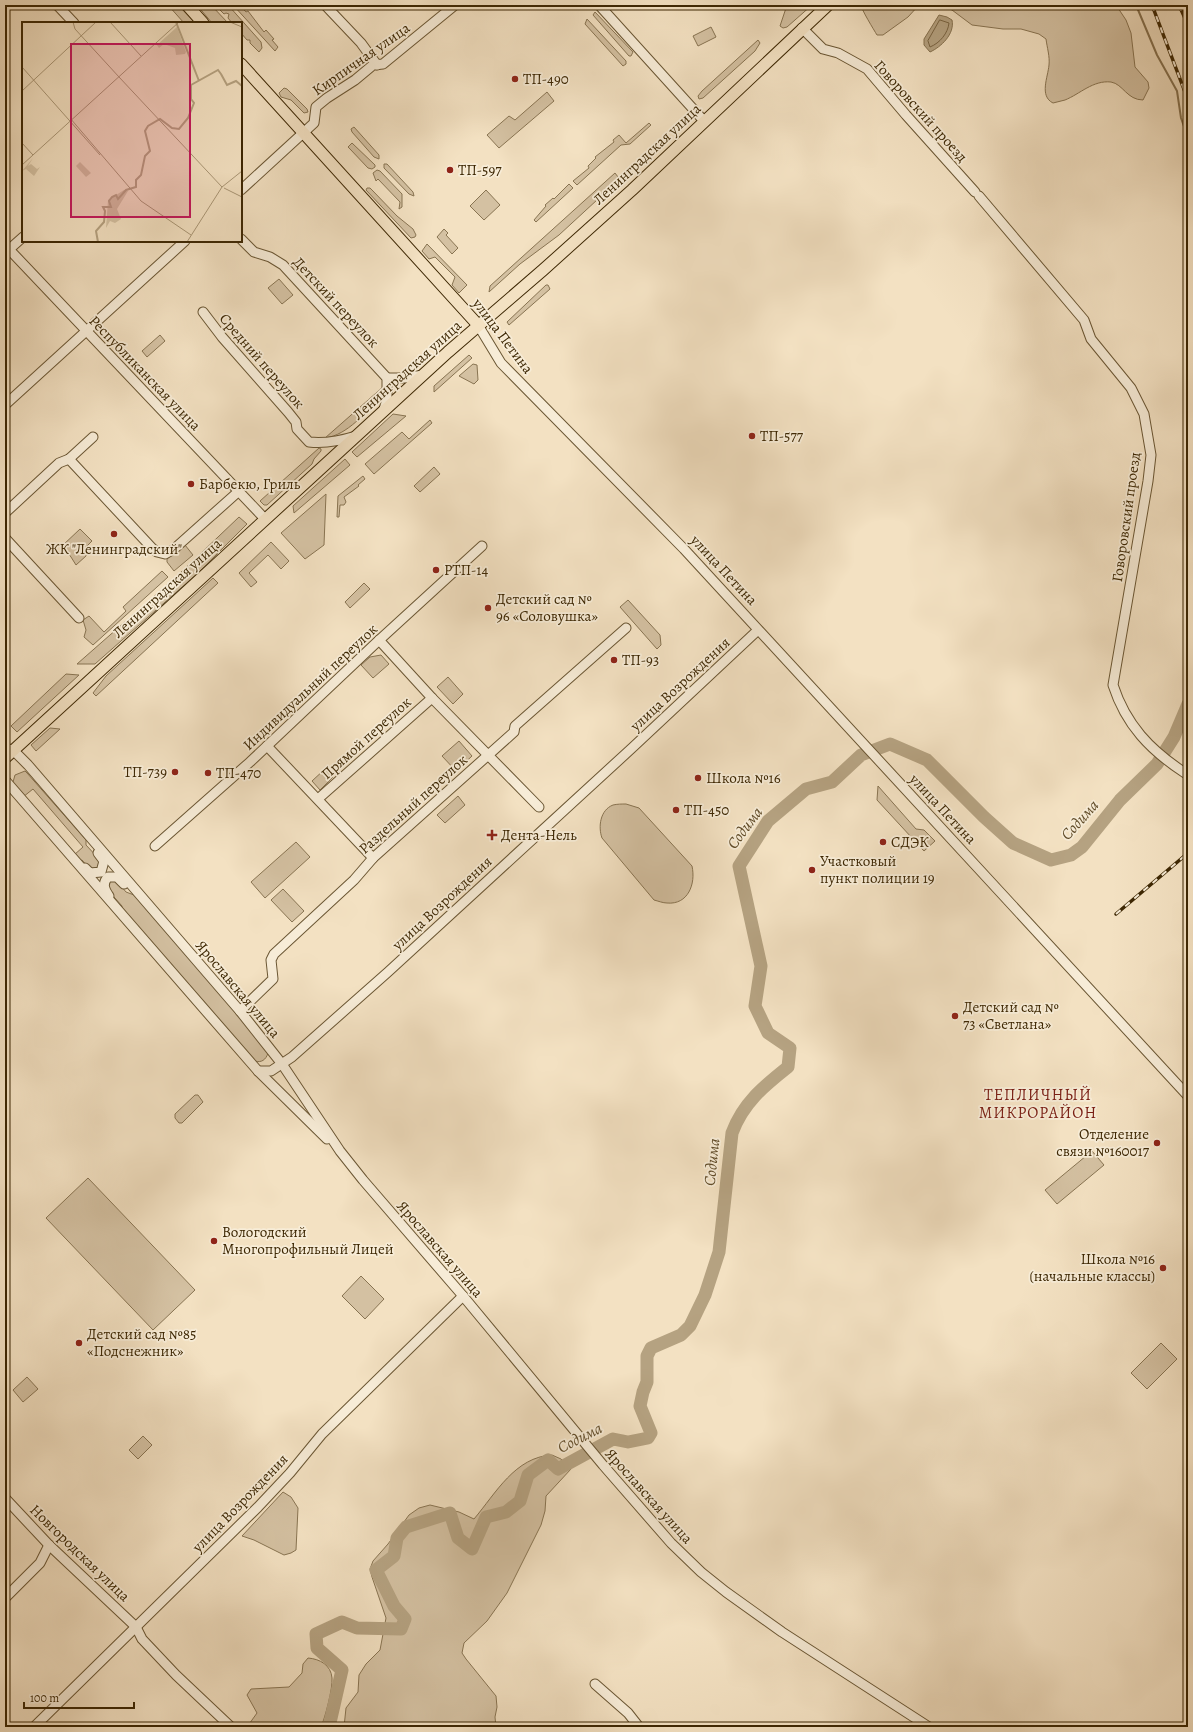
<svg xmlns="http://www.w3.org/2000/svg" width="1193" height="1732" font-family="Alegreya,serif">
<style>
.green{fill:#d4c1a2;stroke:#887452}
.water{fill:#b5a281;stroke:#85714f}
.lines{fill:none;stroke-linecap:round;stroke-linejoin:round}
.shore{stroke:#796442;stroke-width:1}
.stream{stroke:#85714f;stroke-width:2}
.river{stroke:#b5a281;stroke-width:13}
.minor-casing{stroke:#6a5633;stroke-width:11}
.major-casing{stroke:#3d2703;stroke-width:13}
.minor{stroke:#f7ecd7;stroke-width:9}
.major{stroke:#f3e1c2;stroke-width:11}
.rail-casing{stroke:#3d2703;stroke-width:3.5}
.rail{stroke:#f7ecd7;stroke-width:2;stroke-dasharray:6;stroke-linecap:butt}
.poi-dot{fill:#8f2418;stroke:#f7ecd7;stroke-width:1.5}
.labels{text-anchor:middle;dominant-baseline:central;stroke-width:3.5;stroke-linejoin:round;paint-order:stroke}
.street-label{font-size:15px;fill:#3d2703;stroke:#f7ecd7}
.poi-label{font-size:15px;fill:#3d2703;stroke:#f7ecd7;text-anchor:start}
.water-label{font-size:16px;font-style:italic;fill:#614c29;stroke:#f7ecd7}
.neighbourhood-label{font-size:16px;letter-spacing:1px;fill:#7a1f14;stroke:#f7ecd7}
.inset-river{fill:none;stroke:#b5a281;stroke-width:2}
.inset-road{fill:none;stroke:#aa9776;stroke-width:1}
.view{fill:#c2185b;fill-opacity:0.15;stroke:#c2185b;stroke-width:2}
.inset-edge{fill:none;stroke:#3d2703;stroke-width:2}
</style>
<rect width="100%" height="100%" fill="#f3e1c2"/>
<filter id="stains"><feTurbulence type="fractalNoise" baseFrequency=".005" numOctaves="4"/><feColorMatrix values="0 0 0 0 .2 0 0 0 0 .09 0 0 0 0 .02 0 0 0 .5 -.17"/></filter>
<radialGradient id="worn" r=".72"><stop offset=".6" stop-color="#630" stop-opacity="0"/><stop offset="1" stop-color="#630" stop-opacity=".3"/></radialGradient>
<g class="green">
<path d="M168 5H178L195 23H184Z"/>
<path d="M197 5H211L228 23H212Z"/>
<path d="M215 5H228L261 42 262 48 259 52 250 43V40H247L241 33V23H232L228 18 229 14 226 13 224 14Z"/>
<path d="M233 5H240L246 12 248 11 264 32 266 30 274 39 272 40 278 47 275 51Z"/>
<path d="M787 5H812L787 27 783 28 780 26Z"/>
<path d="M861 5H919L908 17 883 35H877C874 30 861 9 861 5Z"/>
<path d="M939 5H1116L1126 20 1131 33 1135 67 1148 82 1149 88 1143 100C1127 100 1123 84 1111 82 1093 80 1080 94 1065 100 1061 101 1057 102 1053 103 1039 96 1048 77 1049 65 1050 57 1047 47 1046 39L1039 34 1021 29H1003L972 25 952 10Z"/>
<path d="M595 12 633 52 631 56H629L593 15Z"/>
<path d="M587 19 626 61V64L623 66 585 24Z"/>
<path d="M711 27 716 37 698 46 693 36Z"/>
<path d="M758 40 760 43 755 51 703 98 699 99 698 96 702 91Z"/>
<path d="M284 88 287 89 307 109 308 112 304 113 291 100 281 97 279 93Z"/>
<path d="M547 92 554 101 499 148 487 135 509 116 515 120Z"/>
<path d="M649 123 651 125 630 144 621 145 577 185 573 181 589 168 588 166 596 158 595 157 614 142 613 140 619 135 626 143Z"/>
<path d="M354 127 379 155V159L374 157 352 132 351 129Z"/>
<path d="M352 143 375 165V167L372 169 368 168 350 149 348 147Z"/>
<path d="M384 164H387L413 192 414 196 409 194 384 168Z"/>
<path d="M377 170 380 171 402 194V207L399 209 400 202 378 179 376 181 373 173Z"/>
<path d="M615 173 618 177 617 182 610 188 559 235 520 264 489 292 490 286Z"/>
<path d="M569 184 573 188 536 222 534 220 546 206 545 205 553 198 554 199Z"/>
<path d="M367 188H370L373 191 397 216 413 229 416 235 415 237 411 238 366 190Z"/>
<path d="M486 190 500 205 484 220 470 206Z"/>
<path d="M444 229 448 233 446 235 458 248 452 254 437 237Z"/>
<path d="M427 244 467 285 459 293 452 285 455 277 435 257 429 259 422 251Z"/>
<path d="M279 279 293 295 282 304 268 288Z"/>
<path d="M546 285H548L550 289 509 325 507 322Z"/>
<path d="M160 335 165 341 147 357 142 351Z"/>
<path d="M469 355 472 358 434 392V386Z"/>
<path d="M473 364 477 365 478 380 474 384 459 376Z"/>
<path d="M384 386 382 397C365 412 348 435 325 438Z"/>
<path d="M393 414 406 416 357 457 352 452Z"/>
<path d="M430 420 432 423 374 474 365 464 402 432 409 439Z"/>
<path d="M319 448 321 449V451L314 459 312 464 267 505H264L260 501Z"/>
<path d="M345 459 350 465 294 513 293 506Z"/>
<path d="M434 467 440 474 420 492 414 486Z"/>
<path d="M363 476 365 479 358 485 359 486 344 497 346 502 344 505H340L339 517H337L338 496Z"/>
<path d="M326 494 324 545 305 559 281 533Z"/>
<path d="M239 517 247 524 199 572 95 664H77L176 577Z"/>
<path d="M80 529 92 541 83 550 86 554V556L76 565 71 557 62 546Z"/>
<path d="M271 542 289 561 281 569 268 555 249 573 257 582 251 587 239 573Z"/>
<path d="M185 545 193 555 174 571 167 562V559Z"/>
<path d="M162 571 168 577 93 645 84 637 86 630 83 620 89 616 104 632 126 611 123 607Z"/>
<path d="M213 578 218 583 96 696 93 693 106 676Z"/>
<path d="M364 583 370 589 350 608 345 602Z"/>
<path d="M628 600 660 635 661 645 657 649 620 607Z"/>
<path d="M381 655 389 664 373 678 361 665 370 657Z"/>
<path d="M66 674 79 675 17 732 11 726Z"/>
<path d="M448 677 463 694 453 704 437 687Z"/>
<path d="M50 728 60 729 36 751 31 745Z"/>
<path d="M459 741 472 756 456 771 442 756Z"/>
<path d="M325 769 333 777 320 790 312 781Z"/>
<path d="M25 771 27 773 86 840V845L100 860 98 869H90L82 860 79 861 74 855 83 847 33 789 23 797 13 782 15 775Z"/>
<path d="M878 786 916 829 924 830 935 841 924 851 877 800Z"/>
<path d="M458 796 465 805 445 823 437 815Z"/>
<path d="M626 804 639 808 692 866C696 884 688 905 667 903 663 903 658 901 654 900L602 838C598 827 600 810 613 805 617 804 622 804 626 804Z"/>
<path d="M296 842 310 857 265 898 251 882Z"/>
<path d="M116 880 126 892 134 895 267 1047 268 1053C266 1060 261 1063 255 1061L122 911V906L107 889V882Z"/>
<path d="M283 889 304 911 292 922 271 900Z"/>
<path d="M195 1095H198L203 1102 182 1123H179L175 1118V1114Z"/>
<path d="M1092 1151 1104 1165 1057 1204 1045 1190Z"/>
<path d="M88 1178 195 1290 153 1330 46 1218Z"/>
<path d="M361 1276 384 1299 365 1319 342 1296Z"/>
<path d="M1161 1343 1177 1359 1147 1389 1131 1373Z"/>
<path d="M27 1377 38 1389 23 1402 13 1390Z"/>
<path d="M143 1436 152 1445 138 1459 129 1450Z"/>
<path d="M552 1455 561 1459 571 1469 546 1496 545 1511 541 1525 507 1593 487 1621 464 1643 462 1653 466 1659 496 1696 497 1707 495 1717 496 1727H344L346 1708 358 1692 359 1675 366 1664 380 1650 386 1618 372 1577 370 1569 373 1561 388 1544 409 1515 419 1508 430 1505 459 1512 474 1519C496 1493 515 1457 552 1455Z"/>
<path d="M283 1492 291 1497 298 1508 296 1550 291 1553 284 1555 254 1540 242 1536Z"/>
<path d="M308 1658C320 1659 331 1665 332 1678 333 1688 325 1718 321 1727H247L257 1713 247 1695 251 1689 289 1687 302 1673 303 1664Z"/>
</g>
<path class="water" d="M939 15 947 17 952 20C955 34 941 47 930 52L924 45V39Z"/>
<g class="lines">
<path class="shore" d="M940 20 949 23C948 33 940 43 930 47L928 41Z"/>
<path class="stream" d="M1136 5 1157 55 1177 91 1181 118 1188 138"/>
<path class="river" d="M329 1727 342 1670 317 1648 316 1634 342 1622 357 1628 401 1629 405 1619 394 1606 376 1570 394 1556 397 1538 406 1527 450 1513 458 1538 472 1549 486 1517 506 1512 520 1501 528 1475 548 1460 558 1469 613 1439 628 1442 648 1438 651 1433 640 1406 643 1392 647 1382V1356L651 1348 681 1335 690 1326 705 1295 719 1252 732 1133C743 1103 764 1086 788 1067L790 1048 768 1033 755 1006 761 966 739 866 768 821 806 789 832 782 861 755 890 744 927 760 984 817 1013 843 1051 860 1071 855 1082 847 1120 800 1157 764 1174 737 1188 704"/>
<defs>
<g id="minor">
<path d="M57 5 74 23"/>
<path d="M325 5 361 43 377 65"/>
<path d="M599 5 704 121"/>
<path d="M802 28 823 49 838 53 867 69 906 115 975 192"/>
<path d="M241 190 314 123 316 107 327 98 355 80 373 65 383 64 455 5"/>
<path d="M979 196 1084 320 1091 339 1131 388 1144 414 1151 455 1148 481 1113 685C1126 725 1150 750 1185 773"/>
<path d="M241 239 254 252 270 257 283 265 387 378V400L383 412"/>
<path d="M5 245 265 519"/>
<path d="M5 253 23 237"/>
<path d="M203 312 222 337 288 412 296 422 297 429 309 442C326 444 340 441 356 436"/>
<path d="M478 325 501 363 684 549 1188 1096"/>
<path d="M387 378H405L423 375"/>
<path d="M5 405 185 241"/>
<path d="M69 459 152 548 157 552 165 554 174 549 239 491"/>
<path d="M5 513 59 463 69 459 93 437"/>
<path d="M5 538 79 618"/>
<path d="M379 640 432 698 539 807"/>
<path d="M267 746 373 858"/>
<path d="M5 748 13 750 28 765 240 1011 282 1064 340 1151 363 1180 463 1296 603 1465 671 1543 701 1572 726 1592 782 1632 929 1727"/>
<path d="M5 780 258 1071 327 1139"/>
<path d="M318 799 432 698"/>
<path d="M155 846 250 762 376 643 482 546"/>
<path d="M85 868 90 873 101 872 104 861 98 853"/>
<path d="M109 896C104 889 102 883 108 877H117L124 884"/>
<path d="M240 1011 273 979 271 960 274 954 354 880 373 858 514 732 515 726 626 628"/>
<path d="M258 1071H271L292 1057 388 972 632 748 758 630"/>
<path d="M5 1498 49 1545 136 1627 142 1639 176 1675 231 1727"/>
<path d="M5 1598 40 1563 49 1545"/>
<path d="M595 1684 628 1713 639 1727"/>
<path d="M34 1727 258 1507 290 1473 322 1434 463 1296"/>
</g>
<g id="major">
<path d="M187 5 203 23"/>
<path d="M241 64 478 325"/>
<path d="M5 758 448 352 543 270 632 190 828 5"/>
</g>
</defs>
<use href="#minor" class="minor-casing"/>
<use href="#major" class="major-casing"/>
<use href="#minor" class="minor"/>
<use href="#major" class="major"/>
<defs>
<g id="rail">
<path d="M1152 5 1188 100"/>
<path d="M1179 5 1188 25"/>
<path d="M1116 914 1188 853"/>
</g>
</defs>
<use href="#rail" class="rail-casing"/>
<use href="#rail" class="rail"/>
</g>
<g class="poi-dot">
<circle cx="515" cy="79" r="4"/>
<circle cx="450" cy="170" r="4"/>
<circle cx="752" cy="436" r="4"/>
<circle cx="191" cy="484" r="4"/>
<circle cx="114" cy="534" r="4"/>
<circle cx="436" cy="570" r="4"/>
<circle cx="488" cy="608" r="4"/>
<circle cx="614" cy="660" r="4"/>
<circle cx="175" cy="772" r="4"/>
<circle cx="208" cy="773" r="4"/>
<circle cx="698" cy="778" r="4"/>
<circle cx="676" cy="810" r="4"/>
<path d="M490 829h4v4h4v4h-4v4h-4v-4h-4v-4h4z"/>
<circle cx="883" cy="842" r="4"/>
<circle cx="812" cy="870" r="4"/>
<circle cx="955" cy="1016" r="4"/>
<circle cx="1157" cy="1143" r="4"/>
<circle cx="214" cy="1241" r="4"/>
<circle cx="1163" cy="1268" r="4"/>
<circle cx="79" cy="1343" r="4"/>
</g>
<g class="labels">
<g class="street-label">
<text transform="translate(361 59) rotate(-35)">Кирпичная улица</text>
<text transform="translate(921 111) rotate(48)">Говоровский проезд</text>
<text transform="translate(647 154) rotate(-43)">Ленинградская улица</text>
<text transform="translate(336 302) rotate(47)">Детский переулок</text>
<text transform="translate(503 336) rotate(53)">улица Петина</text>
<text transform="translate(262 361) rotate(49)">Средний переулок</text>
<text transform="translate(407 370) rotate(-42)">Ленинградская улица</text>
<text transform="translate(145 373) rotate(46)">Республиканская улица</text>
<text transform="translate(1126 517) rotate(-82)">Говоровский проезд</text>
<text transform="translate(724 570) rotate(47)">улица Петина</text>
<text transform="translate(167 588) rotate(-42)">Ленинградская улица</text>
<text transform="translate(680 684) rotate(-43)">улица Возрождения</text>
<text transform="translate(310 687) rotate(-43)">Индивидуальный переулок</text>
<text transform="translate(366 738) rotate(-42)">Прямой переулок</text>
<text transform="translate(413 804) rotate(-42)">Раздельный переулок</text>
<text transform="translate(943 809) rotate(47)">улица Петина</text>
<text transform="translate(442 903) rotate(-43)">улица Возрождения</text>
<text transform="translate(238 989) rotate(50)">Ярославская улица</text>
<text transform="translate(440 1249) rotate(49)">Ярославская улица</text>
<text transform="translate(649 1496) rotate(48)">Ярославская улица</text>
<text transform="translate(240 1503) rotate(-46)">улица Возрождения</text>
<text transform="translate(80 1553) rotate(44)">Новгородская улица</text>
</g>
<g class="poi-label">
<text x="523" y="79">ТП-490</text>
<text x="458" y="170">ТП-597</text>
<text x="760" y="436">ТП-577</text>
<text x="199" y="484">Барбекю, Гриль</text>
<text x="114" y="549" text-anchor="middle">ЖК "Ленинградский"</text>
<text x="444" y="570">РТП-14</text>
<text x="496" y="599">Детский сад №<tspan x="496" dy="17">96 «Соловушка»</tspan></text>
<text x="622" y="660">ТП-93</text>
<text x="167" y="772" text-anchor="end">ТП-739</text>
<text x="216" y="773">ТП-470</text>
<text x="706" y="778">Школа №16</text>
<text x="684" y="810">ТП-450</text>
<text x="501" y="835">Дента-Нель</text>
<text x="891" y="842">СДЭК</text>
<text x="820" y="861">Участковый<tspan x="820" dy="17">пункт полиции 19</tspan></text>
<text x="963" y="1007">Детский сад №<tspan x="963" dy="17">73 «Светлана»</tspan></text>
<text x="1149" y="1134" text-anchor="end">Отделение<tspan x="1149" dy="17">связи №160017</tspan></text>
<text x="222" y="1232">Вологодский<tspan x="222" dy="17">Многопрофильный Лицей</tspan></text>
<text x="1155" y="1259" text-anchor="end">Школа №16<tspan x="1155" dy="17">(начальные классы)</tspan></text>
<text x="87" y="1334">Детский сад №85<tspan x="87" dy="17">«Подснежник»</tspan></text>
</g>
<g class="water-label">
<text transform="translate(1080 820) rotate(-48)">Содима</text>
<text transform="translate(745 828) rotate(-53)">Содима</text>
<text transform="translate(712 1162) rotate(-84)">Содима</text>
<text transform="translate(580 1438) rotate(-27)">Содима</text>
</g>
<g class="neighbourhood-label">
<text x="1038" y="1095">ТЕПЛИЧНЫЙ<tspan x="1038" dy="18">МИКРОРАЙОН</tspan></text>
</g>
</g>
<g transform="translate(22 22)">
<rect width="220" height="220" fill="#f3e1c2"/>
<path d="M155 5 164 30 163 32 154 33 153 26 142 22 137 26 135 23ZM11 136 6 144 9 142 15 147 18 145 12 154 4 147 0 149ZM58 140 69 151 64 155 54 144ZM102 168 106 169 95 187 99 197 93 201 88 199 84 206 86 178Z" fill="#d4c1a2"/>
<path class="inset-river" d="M154 0 177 59M199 52 205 63 214 59 220 64M76 220 74 209 82 200 83 189 81 185H89L87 179 90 175 94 173 96 177 104 168 114 165V158L119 153 123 134 128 129 123 109 126 104 138 97 150 106 157 107 166 96 172 81 169 77V63L196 48 199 52"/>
<path class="inset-road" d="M51 0 53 7 97 55M88 0 119 34M208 0 220 5M0 45 78 133M97 55 200 165M0 69 74 0M48 96 119 179 169 213M0 121 11 133M0 143 157 0M202 166 220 175M165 220 200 165 220 149"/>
<path class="view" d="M49 22H168V195H49Z"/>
<rect width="220" height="220" class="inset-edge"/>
</g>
<rect width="1193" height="1732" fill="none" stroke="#f3e1c2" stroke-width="20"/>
<rect x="6" y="6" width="1181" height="1720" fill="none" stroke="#3d2703" stroke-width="2"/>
<rect x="10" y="10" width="1173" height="1712" fill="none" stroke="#3d2703"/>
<path d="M24 1702v6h110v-6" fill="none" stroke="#3d2703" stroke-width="2"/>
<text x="30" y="1702" font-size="12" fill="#3d2703" stroke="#f7ecd7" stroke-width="3" paint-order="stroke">100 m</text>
<rect width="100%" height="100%" filter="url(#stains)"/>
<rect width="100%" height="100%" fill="url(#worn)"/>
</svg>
